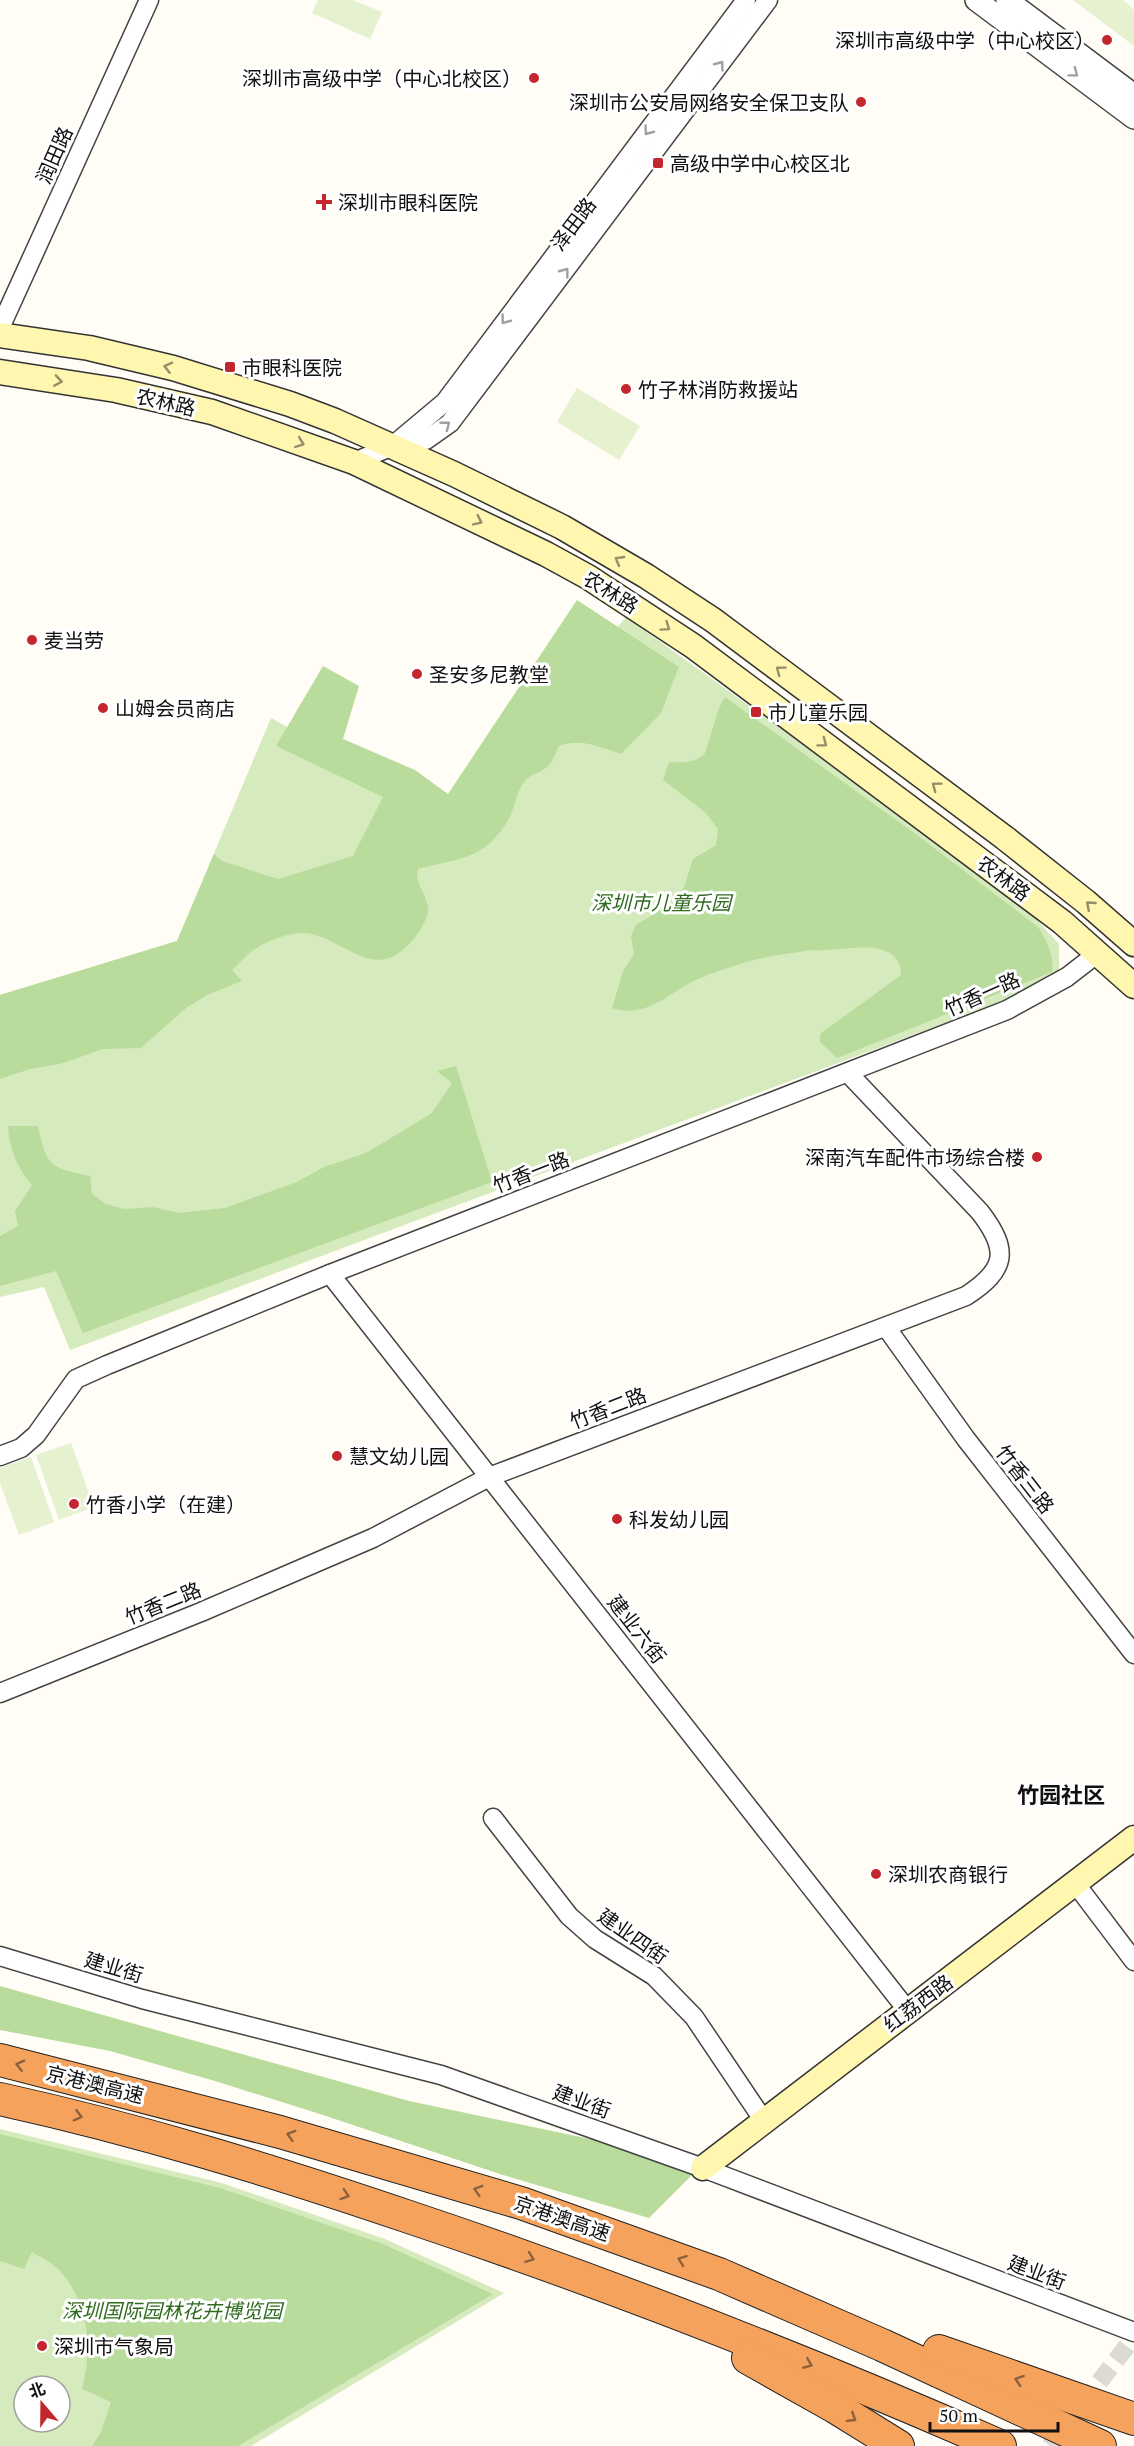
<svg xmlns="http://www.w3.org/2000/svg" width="1134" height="2446" font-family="'PT Serif','Noto Sans SC',serif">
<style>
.green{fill:#d5ebbd;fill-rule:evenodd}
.forest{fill:#b9dc9c}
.pitch{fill:#e6f2cf}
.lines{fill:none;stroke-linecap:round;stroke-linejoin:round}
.minor-tunnel{stroke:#dbdad3;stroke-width:18;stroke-dasharray:18 9;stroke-linecap:butt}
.minor-casing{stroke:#444;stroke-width:21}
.tertiary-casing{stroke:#444;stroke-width:24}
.secondary-casing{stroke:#333;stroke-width:27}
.motorway-casing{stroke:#222;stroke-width:34}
.minor{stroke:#fff;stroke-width:18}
.tertiary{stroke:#fff;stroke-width:21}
.secondary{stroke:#fff6b0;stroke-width:24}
.motorway{stroke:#f5a25d;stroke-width:32}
.oneway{stroke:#a0a0a0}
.oneway2{stroke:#948f68}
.oneway3{stroke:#8e613b}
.poi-dot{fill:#c4262e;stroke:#fff;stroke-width:2}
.labels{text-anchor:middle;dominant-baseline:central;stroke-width:6;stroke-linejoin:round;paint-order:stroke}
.poi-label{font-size:20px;fill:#111;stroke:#fff;text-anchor:start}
.street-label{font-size:20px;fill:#111;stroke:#fff}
.park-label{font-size:20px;font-style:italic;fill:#2f6b1f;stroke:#fff}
.quarter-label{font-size:22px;font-weight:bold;fill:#111;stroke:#fff}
</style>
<rect width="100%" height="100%" fill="#fffdf5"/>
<g class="green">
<path d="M626 617 985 876 1036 919 1059 944V972L1004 1001 70 1350 44 1287 0 1297V995L177 941 271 718 456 820Z"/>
<path d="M0 2129 222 2183 385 2239 504 2293 251 2446H0ZM24 2386H60V2422H24Z"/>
</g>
<g class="forest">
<path d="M577 600 679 667 661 713 621 754C599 747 581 738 559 746 556 752 553 761 548 766 542 773 530 774 525 781 516 791 515 809 508 820 484 861 458 858 418 869 413 885 433 900 427 916 421 931 413 942 400 952 369 977 337 934 303 933 288 933 268 940 255 949 248 953 239 964 232 970L242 981 207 995 186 1008 141 1048 103 1049 60 1064 30 1069 0 1079V995L177 941 214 854 222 861 278 879 353 856 383 797 276 746 323 666 359 686 343 739 415 770 448 794Z"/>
<path d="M725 697 917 835 1038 927C1046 939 1055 957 1052 972L837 1058 820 1042V1034L901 975C900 931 835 954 811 950 789 954 765 956 743 963 728 968 711 973 696 980 668 993 647 1019 612 1008L623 971 634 954 631 936 636 925 676 900 684 887 693 859 716 845 718 829 705 812 663 780 669 762C682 763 697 763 705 753L719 708Z"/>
<path d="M456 1066 492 1182 83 1333 56 1271 0 1286V1236L18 1226 15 1211 32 1185C18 1170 9 1148 8 1126H38C46 1166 51 1168 90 1176L92 1194 106 1204 124 1209 152 1207 180 1213 225 1208 297 1182 324 1167 366 1153 432 1113 452 1083 437 1071Z"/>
<path d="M0 1986 409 2101 609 2143 694 2173 649 2218 503 2175 320 2114 215 2081 110 2051 0 2030Z"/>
<path d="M0 2134 220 2188 383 2244 493 2294 238 2446H92L101 2432 111 2402 82 2389C93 2347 89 2303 59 2270 53 2263 40 2257 32 2252L24 2269 0 2261Z"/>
</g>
<g class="pitch">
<path d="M318 0H353L382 12 370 39 312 13Z"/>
<path d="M1073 0H1123L1134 10V46Z"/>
<path d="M577 388 640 426 619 460 557 422Z"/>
<path d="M71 1443 94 1507 59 1520 36 1455Z"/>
<path d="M31 1457 54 1522 19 1535 0 1483V1468Z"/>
</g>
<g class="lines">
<path class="minor-tunnel" d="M1050 2446 1134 2337"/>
<defs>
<g id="minor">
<path d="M0 328 149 0"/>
<path d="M396 443 445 402 746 0"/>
<path d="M354 462 393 446 426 440 450 423 768 0"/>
<path d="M330 1274 908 2011"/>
<path d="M886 1327 966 1439 1134 1654"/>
<path d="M0 1456 21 1448 36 1435 76 1379 107 1365 330 1274 1007 1010 1067 977 1098 953"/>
<path d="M0 1693 201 1612 373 1538 489 1477 966 1296C1006 1270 1010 1251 980 1212L848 1073"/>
<path d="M493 1818 569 1916 595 1939 654 1976 694 2017 764 2121"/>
<path d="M1075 1883 1134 1961"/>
<path d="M0 1956 142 1999 441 2075 703 2168 1134 2332"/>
</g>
<g id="tertiary">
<path d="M976 0 1134 118"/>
<path d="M1007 0 1134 95"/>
</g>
<g id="secondary">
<path d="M0 335 89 348 173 368 290 404 335 421 454 474 562 527 646 576 713 620 1005 838 1086 902 1134 944"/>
<path d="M0 372 116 390 212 412 354 462 546 554 588 577 693 646 1062 922 1134 986"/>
<path d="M703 2168 1134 1838"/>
</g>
<g id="motorway">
<path d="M0 2060 280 2132 521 2203 719 2274 882 2345 1100 2446"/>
<path d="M0 2099C141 2130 273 2171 409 2217 610 2284 806 2361 1000 2446"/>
<path d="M939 2351 1134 2419"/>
<path d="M748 2358 835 2407 898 2446"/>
</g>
</defs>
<use href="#minor" class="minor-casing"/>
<use href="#tertiary" class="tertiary-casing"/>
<use href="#secondary" class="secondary-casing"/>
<use href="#motorway" class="motorway-casing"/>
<use href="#minor" class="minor"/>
<use href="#tertiary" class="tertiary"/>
<use href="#secondary" class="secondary"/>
<use href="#motorway" class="motorway"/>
</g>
<defs><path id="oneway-chevron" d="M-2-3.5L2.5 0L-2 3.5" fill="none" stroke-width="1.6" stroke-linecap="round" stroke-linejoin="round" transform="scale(1.5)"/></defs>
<g class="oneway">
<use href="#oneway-chevron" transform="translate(720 65) rotate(-53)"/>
<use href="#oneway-chevron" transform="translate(1074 73) rotate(37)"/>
<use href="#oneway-chevron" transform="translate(648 131) rotate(127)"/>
<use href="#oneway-chevron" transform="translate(565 272) rotate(-53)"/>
<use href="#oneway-chevron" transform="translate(505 320) rotate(127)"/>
<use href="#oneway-chevron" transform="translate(446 425) rotate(-38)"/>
</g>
<g class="oneway2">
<use href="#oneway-chevron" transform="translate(168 367) rotate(-166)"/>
<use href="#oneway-chevron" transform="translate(58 381) rotate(9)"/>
<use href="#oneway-chevron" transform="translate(300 443) rotate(21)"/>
<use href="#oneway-chevron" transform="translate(478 521) rotate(26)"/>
<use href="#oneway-chevron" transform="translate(619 560) rotate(-150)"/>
<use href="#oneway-chevron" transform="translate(666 627) rotate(34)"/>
<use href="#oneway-chevron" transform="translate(780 670) rotate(-143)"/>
<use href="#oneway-chevron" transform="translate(823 743) rotate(37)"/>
<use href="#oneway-chevron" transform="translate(936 786) rotate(-143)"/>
<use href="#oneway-chevron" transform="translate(1090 905) rotate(-139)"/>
</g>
<g class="oneway3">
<use href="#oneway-chevron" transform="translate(20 2065) rotate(-166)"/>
<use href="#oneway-chevron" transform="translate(78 2116) rotate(14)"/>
<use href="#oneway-chevron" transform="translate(291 2135) rotate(-164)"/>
<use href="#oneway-chevron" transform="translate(478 2190) rotate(-163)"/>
<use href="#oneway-chevron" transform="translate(345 2195) rotate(18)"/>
<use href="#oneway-chevron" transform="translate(530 2258) rotate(20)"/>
<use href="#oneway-chevron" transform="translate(682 2260) rotate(-160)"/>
<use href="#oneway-chevron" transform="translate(808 2364) rotate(22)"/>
<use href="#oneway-chevron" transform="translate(1019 2380) rotate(-161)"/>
<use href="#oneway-chevron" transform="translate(852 2418) rotate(32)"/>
</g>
<g class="poi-dot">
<circle cx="1107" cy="40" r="6"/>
<circle cx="534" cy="78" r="6"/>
<circle cx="861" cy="102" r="6"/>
<rect x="652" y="157" width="12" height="12" rx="3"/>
<path d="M321 193h6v6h6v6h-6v6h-6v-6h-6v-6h6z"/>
<rect x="224" y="361" width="12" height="12" rx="3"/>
<circle cx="626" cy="389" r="6"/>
<circle cx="32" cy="640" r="6"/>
<circle cx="417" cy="674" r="6"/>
<circle cx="103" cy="708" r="6"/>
<rect x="750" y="706" width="12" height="12" rx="3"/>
<circle cx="1037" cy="1157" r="6"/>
<circle cx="337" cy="1456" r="6"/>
<circle cx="74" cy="1504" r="6"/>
<circle cx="617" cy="1519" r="6"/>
<circle cx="876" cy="1874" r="6"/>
<circle cx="42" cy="2346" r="6"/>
</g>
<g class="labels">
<g class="poi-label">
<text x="1095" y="40" text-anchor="end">深圳市高级中学（中心校区）</text>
<text x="522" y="78" text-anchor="end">深圳市高级中学（中心北校区）</text>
<text x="849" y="102" text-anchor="end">深圳市公安局网络安全保卫支队</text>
<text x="670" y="163">高级中学中心校区北</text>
<text x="338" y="202">深圳市眼科医院</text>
<text x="242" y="367">市眼科医院</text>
<text x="638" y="389">竹子林消防救援站</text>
<text x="44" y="640">麦当劳</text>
<text x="429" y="674">圣安多尼教堂</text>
<text x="115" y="708">山姆会员商店</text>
<text x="768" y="712">市儿童乐园</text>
<text x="1025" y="1157" text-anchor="end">深南汽车配件市场综合楼</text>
<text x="349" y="1456">慧文幼儿园</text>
<text x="86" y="1504">竹香小学（在建）</text>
<text x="629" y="1519">科发幼儿园</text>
<text x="888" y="1874">深圳农商银行</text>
<text x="54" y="2346">深圳市气象局</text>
</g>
<g class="street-label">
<text transform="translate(54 155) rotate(-66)">润田路</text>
<text transform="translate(573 224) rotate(-53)">泽田路</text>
<text transform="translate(166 402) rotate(13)">农林路</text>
<text transform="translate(611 592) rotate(32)">农林路</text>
<text transform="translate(1004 878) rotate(37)">农林路</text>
<text transform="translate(982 994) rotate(-24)">竹香一路</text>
<text transform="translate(531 1172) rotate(-21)">竹香一路</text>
<text transform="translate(608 1408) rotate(-21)">竹香二路</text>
<text transform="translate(1025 1479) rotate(52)">竹香三路</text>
<text transform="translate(163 1603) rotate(-22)">竹香二路</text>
<text transform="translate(637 1629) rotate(52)">建业六街</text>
<text transform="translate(633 1936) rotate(35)">建业四街</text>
<text transform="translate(114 1967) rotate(17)">建业街</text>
<text transform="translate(918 2003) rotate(-37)">红荔西路</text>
<text transform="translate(95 2084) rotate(14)">京港澳高速</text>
<text transform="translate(582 2101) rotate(20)">建业街</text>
<text transform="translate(562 2218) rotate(19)">京港澳高速</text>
<text transform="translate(1037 2272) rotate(21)">建业街</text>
</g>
<g class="park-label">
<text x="661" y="902">深圳市儿童乐园</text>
<text x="172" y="2310">深圳国际园林花卉博览园</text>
</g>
<g class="quarter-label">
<text x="1061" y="1794">竹园社区</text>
</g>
</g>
<g transform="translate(42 2404) rotate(340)"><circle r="28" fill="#ffffff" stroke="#a0a0a0" stroke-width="1.5"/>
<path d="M0-4.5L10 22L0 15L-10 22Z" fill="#c4262e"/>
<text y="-9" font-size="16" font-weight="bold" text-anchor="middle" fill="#111111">北</text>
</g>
<path d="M930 2422v9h128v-9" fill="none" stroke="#111111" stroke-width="3"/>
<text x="939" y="2422" font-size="18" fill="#111111" stroke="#ffffff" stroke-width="4.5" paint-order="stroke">50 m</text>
</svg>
